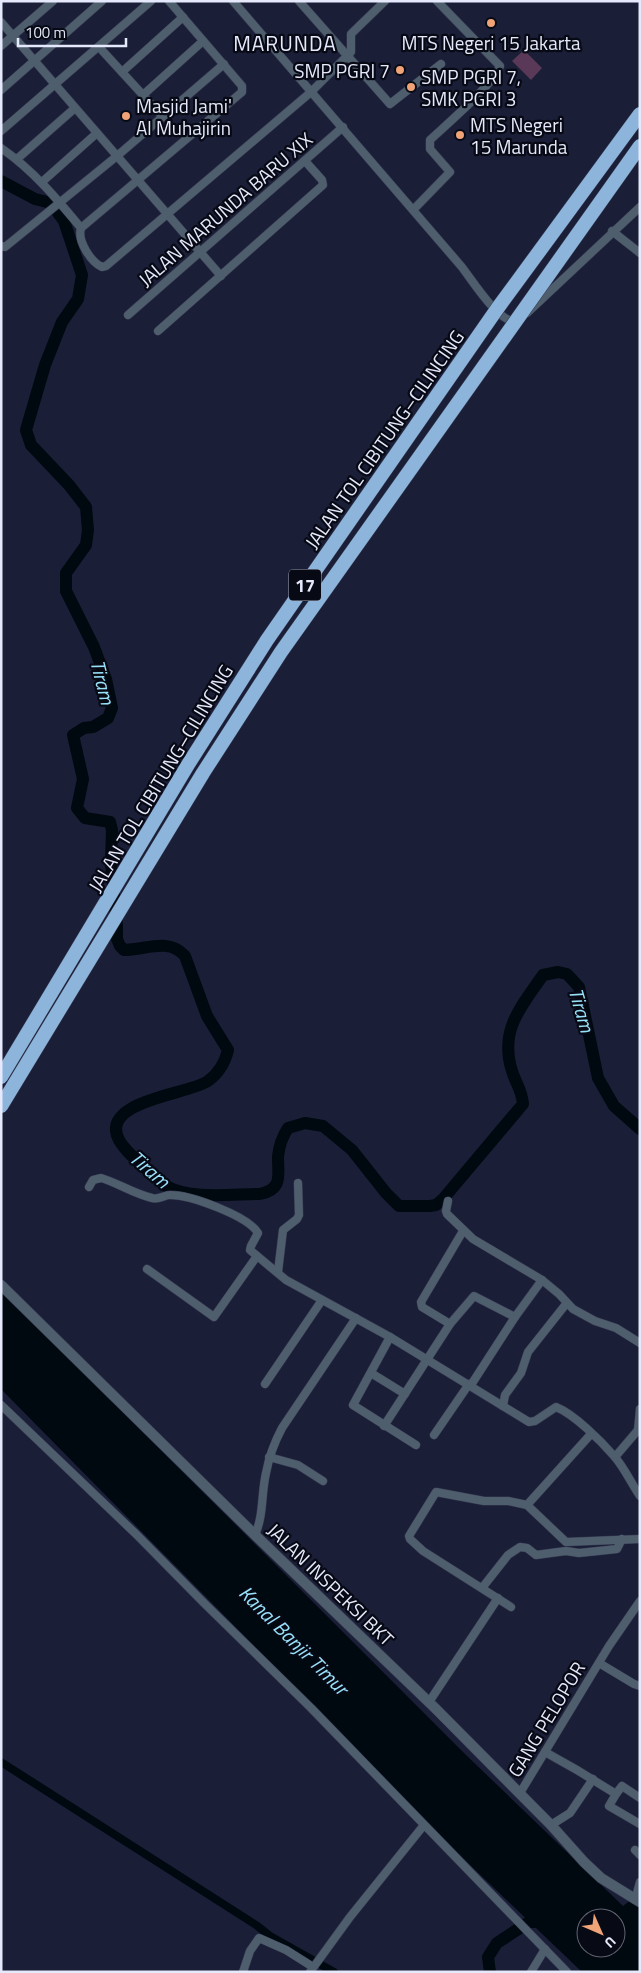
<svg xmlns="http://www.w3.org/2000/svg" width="641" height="1973" font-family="'Titillium Web',sans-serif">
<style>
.green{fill:#593957}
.water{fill:#00090f;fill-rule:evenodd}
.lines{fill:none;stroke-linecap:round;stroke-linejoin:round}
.canal{stroke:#00090f;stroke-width:8}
.river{stroke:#00090f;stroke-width:12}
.minor-casing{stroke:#363a52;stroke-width:9}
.tertiary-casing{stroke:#363a52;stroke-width:11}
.minor{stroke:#4e5e6d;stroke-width:8}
.tertiary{stroke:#4e5e6d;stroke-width:10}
.motorway-bridge-casing{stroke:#363a52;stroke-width:15;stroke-linecap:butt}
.motorway-bridge{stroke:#8db5db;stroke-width:14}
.poi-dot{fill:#efa377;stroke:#070914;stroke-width:2}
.labels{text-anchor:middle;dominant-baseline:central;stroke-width:4.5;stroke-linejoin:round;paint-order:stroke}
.shield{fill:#070914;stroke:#a2a6b6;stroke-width:1}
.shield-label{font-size:18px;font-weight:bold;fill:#e5e9fb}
.poi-label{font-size:19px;fill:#e5e9fb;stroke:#070914;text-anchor:start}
.street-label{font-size:19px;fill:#e5e9fb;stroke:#070914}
.water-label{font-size:20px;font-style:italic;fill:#99e2fb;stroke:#070914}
.quarter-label{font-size:21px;letter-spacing:1px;fill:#e5e9fb;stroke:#070914}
</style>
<rect width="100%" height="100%" fill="#1a1e37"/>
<path class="green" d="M524 50 542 68 531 80 512 61Z"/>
<path class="water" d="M1 1290 466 1755 623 1906 640 1893V1972H582L468 1863 1 1389ZM586 1918H616V1948H586Z"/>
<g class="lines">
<path class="canal" d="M1 1762 256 1925 270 1936 334 1972"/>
<g class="river">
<path d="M1 181 35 199 51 203 64 221 82 275 78 299 62 322 45 365 26 430 31 445 69 485 86 507 88 530 86 545 66 573V591L94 647 106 679 112 708 108 718 93 727 84 728 73 735 83 779 77 808 85 818 110 822 112 830 111 863 117 926V939L120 946 124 950C146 950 168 937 185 956L207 1016 228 1050C225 1063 219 1073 208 1081 188 1095 99 1100 119 1140 128 1156 153 1174 166 1186 191 1200 231 1194 260 1194 283 1189 278 1176 278 1157 279 1146 282 1137 288 1128L305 1123 323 1126 352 1150 386 1193 399 1206H430L436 1205 443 1199 523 1104C522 1090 516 1084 512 1071 499 1030 521 1007 543 975L558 972 567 974 579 987 598 1078 614 1106 640 1129"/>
<path d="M490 1972 488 1957 497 1943 529 1922H547"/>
</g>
<defs>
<g id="minor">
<path d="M233 1 461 266C473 281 497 321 516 322"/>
<path d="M299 1 390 104 441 64"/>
<path d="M1 22 221 276"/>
<path d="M1 46 53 1"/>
<path d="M99 47 163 117"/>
<path d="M122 72 183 17"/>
<path d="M1 90 102 1"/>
<path d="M143 95 203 41"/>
<path d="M1 131 151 1"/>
<path d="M1 148C33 170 57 199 81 228 77 241 91 262 102 267L106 266 311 92 351 52V34L353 32 385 1"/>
<path d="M17 159 75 108"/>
<path d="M42 182 97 133"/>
<path d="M413 210 450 172 430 149V140C447 124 493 85 500 66L437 1"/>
<path d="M81 228 242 92V86L169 1"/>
<path d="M612 231 640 253"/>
<path d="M1 246 5 247 117 156 224 64"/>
<path d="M527 313 640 207"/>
<path d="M128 315 343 127"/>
<path d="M158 331 323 185 322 180 305 161"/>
<path d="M89 1187 93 1180 101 1178C118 1183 134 1194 152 1198 159 1200 164 1195 170 1195 191 1195 248 1216 258 1233L251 1246 250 1250 286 1280 390 1337 529 1422 535 1421 556 1407C574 1414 601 1441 614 1456 624 1467 631 1483 640 1496"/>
<path d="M448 1201 446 1211 447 1214 473 1239 542 1280 559 1294 573 1309 595 1321 616 1328 640 1343"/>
<path d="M147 1269 214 1317 257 1256"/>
<path d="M278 1272 283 1230 297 1219 299 1215 298 1183"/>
<path d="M450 1324 474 1296 515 1317 542 1280"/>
<path d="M390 1337 353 1405 416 1445"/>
<path d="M371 1373 405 1394"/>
<path d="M265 1384 322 1300"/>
<path d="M471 1385 515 1317"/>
<path d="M1 1405 137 1535 203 1602 311 1708 567 1972"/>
<path d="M503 1406 505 1395 521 1373 528 1352 566 1304"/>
<path d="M384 1426 450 1324 422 1307 421 1302 463 1231"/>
<path d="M434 1435 469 1384"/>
<path d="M269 1457 298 1465 323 1481"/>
<path d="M615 1457 638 1430 640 1409"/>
<path d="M527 1505 591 1434"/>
<path d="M255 1535C264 1514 261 1495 266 1473 269 1457 274 1443 282 1428L356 1318"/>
<path d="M482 1588 508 1555 520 1547 527 1548 536 1555 566 1551 579 1553 617 1549 622 1539"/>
<path d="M511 1607 423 1551 410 1539 409 1536 436 1492 484 1501H508L527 1505 566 1542 640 1539"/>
<path d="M599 1663 634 1684 640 1686"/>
<path d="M429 1702 498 1598"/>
<path d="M545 1752 577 1770 616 1794 622 1786 640 1798"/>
<path d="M520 1793 609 1646 640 1601"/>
<path d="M616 1794 609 1806 640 1824"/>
<path d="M551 1825 570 1813 593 1779"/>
<path d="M635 1850 640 1855"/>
<path d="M635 1900 640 1882"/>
<path d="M243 1972 250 1951 259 1938 286 1950 313 1967"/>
<path d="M310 1972 350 1917 424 1825"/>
<path d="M531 1972 545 1949"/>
</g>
<path id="tertiary" d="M1 1285 255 1535 435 1708 551 1825 584 1862 601 1878 640 1902"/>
</defs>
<use href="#minor" class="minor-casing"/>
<use href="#tertiary" class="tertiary-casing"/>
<use href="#minor" class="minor"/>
<use href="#tertiary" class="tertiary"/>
<defs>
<g id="motorway-bridge">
<path d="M1 1077 189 763 267 640 497 309 640 114"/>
<path d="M1 1106 203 773 281 652 640 146"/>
</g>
</defs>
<use href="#motorway-bridge" class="motorway-bridge-casing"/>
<use href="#motorway-bridge" class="motorway-bridge"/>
</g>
<g class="poi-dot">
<circle cx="491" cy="23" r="5"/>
<circle cx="400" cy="70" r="5"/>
<circle cx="411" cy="87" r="5"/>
<circle cx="126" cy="116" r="5"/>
<circle cx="460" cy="135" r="5"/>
</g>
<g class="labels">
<rect class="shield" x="289" y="569.5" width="32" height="31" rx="4"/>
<g class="shield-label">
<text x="305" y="585">17</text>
</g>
<g class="poi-label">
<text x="491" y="42" text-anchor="middle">MTS Negeri 15 Jakarta</text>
<text x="390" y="70" text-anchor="end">SMP PGRI 7</text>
<text x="421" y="76">SMP PGRI 7,<tspan x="421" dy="22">SMK PGRI 3</tspan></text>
<text x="136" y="105">Masjid Jami'<tspan x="136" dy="22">Al Muhajirin</tspan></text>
<text x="470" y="124">MTS Negeri<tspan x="470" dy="22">15 Marunda</tspan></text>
</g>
<g class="street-label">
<text transform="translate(225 209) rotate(-41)">JALAN MARUNDA BARU XIX</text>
<text transform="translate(384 439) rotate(-55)">JALAN TOL CIBITUNG–CILINCING</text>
<text transform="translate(160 778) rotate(-59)">JALAN TOL CIBITUNG–CILINCING</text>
<text transform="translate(331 1584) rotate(44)">JALAN INSPEKSI BKT</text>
<text transform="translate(546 1719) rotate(-59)">GANG PELOPOR</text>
</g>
<g class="water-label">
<text transform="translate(103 682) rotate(76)">Tiram</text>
<text transform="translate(582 1010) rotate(74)">Tiram</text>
<text transform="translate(150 1169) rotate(41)">Tiram</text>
<text transform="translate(294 1640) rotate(45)">Kanal Banjir Timur</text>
</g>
<g class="quarter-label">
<text x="285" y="43">MARUNDA</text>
</g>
</g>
<rect width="641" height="1973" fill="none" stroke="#e5e9fb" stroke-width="5"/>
<g transform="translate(601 1933) rotate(135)"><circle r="24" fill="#070914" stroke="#606370"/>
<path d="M0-4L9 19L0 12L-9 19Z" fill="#efa377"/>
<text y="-8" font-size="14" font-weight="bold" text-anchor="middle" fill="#e5e9fb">U</text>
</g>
<path d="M18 38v8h108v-8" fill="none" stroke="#e5e9fb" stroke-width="2.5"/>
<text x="25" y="38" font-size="15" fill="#e5e9fb" stroke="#070914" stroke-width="4" paint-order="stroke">100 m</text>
</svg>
